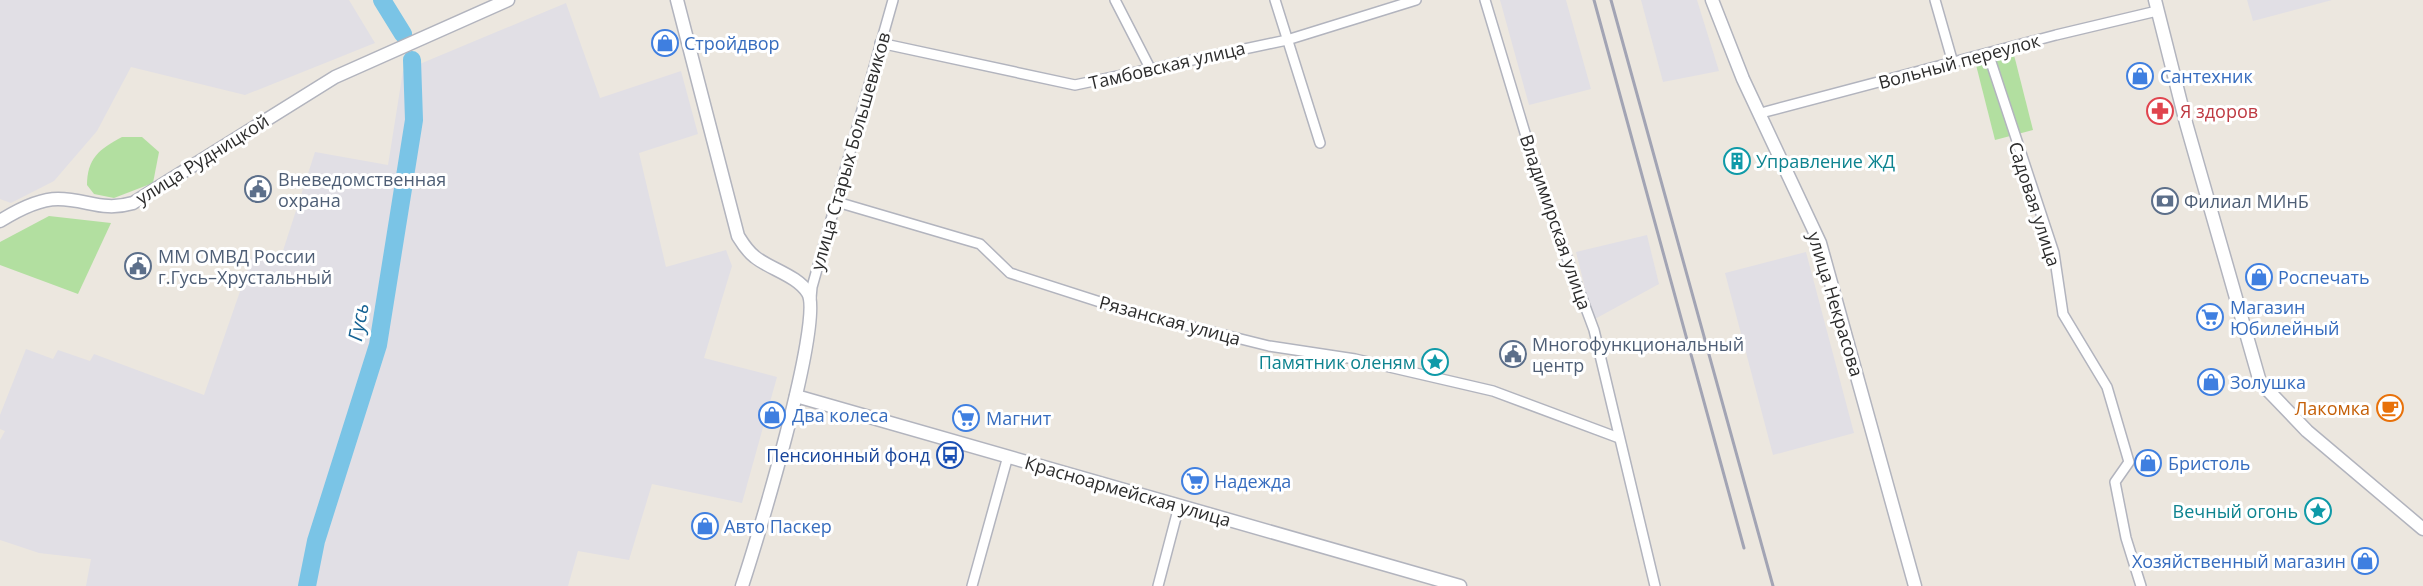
<svg xmlns="http://www.w3.org/2000/svg" width="2423" height="586" font-family="'Open Sans',sans-serif">
<style>
.industrial{fill:#e1dfe5}
.green{fill:#b2dfa0}
.lines{fill:none;stroke-linecap:round;stroke-linejoin:round}
.river{stroke:#7ac4e6;stroke-width:18}
.street-casing{stroke:#b2b4be;stroke-width:12}
.secondary-casing{stroke:#b2b4be;stroke-width:15}
.street{stroke:#fff;stroke-width:9}
.secondary{stroke:#fff;stroke-width:12}
.rail{stroke:#a2a4b4;stroke-width:3}
.labels{text-anchor:middle;dominant-baseline:central;stroke-width:6;stroke-linejoin:round;paint-order:stroke}
.shop-label{font-size:18px;fill:#366cbe;stroke:#fff;text-anchor:start}
.street-label{font-size:18px;fill:#2c2c2c;stroke:#fff}
.health-label{font-size:18px;fill:#be3a42;stroke:#fff;text-anchor:start}
.culture-label{font-size:18px;fill:#0d838f;stroke:#fff;text-anchor:end}
.service-label{font-size:18px;fill:#4e5e75;stroke:#fff;text-anchor:start}
.food-label{font-size:18px;fill:#c56008;stroke:#fff;text-anchor:end}
.transit-label{font-size:18px;fill:#164399;stroke:#fff;text-anchor:end}
.water-label{font-size:20px;font-style:italic;fill:#176394;stroke:#fff}
</style>
<rect width="100%" height="100%" fill="#ece7df"/>
<g class="industrial">
<path d="M0 0H349L375 43 245 95 131 67 97 131 54 181 11 203 0 199Z"/>
<path d="M1500 0H1566L1591 89 1529 105Z"/>
<path d="M1641 0H1697L1719 71 1663 82Z"/>
<path d="M2247 0H2332L2253 21Z"/>
<path d="M566 3 600 98 681 71 698 134 639 153 666 267 726 250 732 266 704 358 777 377 742 503 652 484 629 560 578 551 568 586H86L91 559 39 553 0 540V440L5 431 0 429V415L26 349 53 359 58 350 90 361 94 354 204 395 253 254 280 260 315 152 388 165 403 71Z"/>
<path d="M1647 235 1659 284 1593 320 1576 252Z"/>
<path d="M1806 252 1854 433 1773 455 1725 273Z"/>
</g>
<g class="green">
<path d="M2013 51 2033 130 1995 140 1975 61Z"/>
<path d="M122 137H142L159 152 153 183 114 198 94 194 87 185C87 159 99 149 122 137Z"/>
<path d="M49 216 111 223 78 294 0 265V242Z"/>
</g>
<g class="lines">
<g class="river">
<path d="M382 0 403 34"/>
<path d="M307 586 316 541 378 345 414 120 412 60"/>
</g>
<defs>
<g id="street">
<path d="M1115 0 1151 70"/>
<path d="M1275 0 1320 143"/>
<path d="M1485 0 1544 196 1594 330 1655 586"/>
<path d="M1935 0 1953 63"/>
<path d="M880 43 1075 85 1287 40 1416 0"/>
<path d="M1988 53 2054 253 2063 314 2107 387 2129 462 2115 482 2126 538 2141 586"/>
<path d="M1761 113 2056 35 2157 11"/>
<path d="M837 202 980 244 1010 273 1128 311 1269 346 1355 359 1493 391 1619 438"/>
<path d="M811 298 812 287 893 0"/>
<path d="M972 586 1008 456"/>
<path d="M1158 586 1179 506"/>
</g>
<g id="secondary">
<path d="M677 0 738 236C743 244 747 251 755 257 770 269 798 276 808 293 824 321 756 544 742 586"/>
<path d="M1712 0 1743 79 1820 243 1915 586"/>
<path d="M2155 0 2186 123 2260 382 2307 431 2423 529"/>
<path d="M0 221C16 211 39 199 58 199 87 199 102 212 133 203L335 77 508 0"/>
<path d="M796 396 1460 586"/>
</g>
</defs>
<use href="#street" class="street-casing"/>
<use href="#secondary" class="secondary-casing"/>
<use href="#street" class="street"/>
<use href="#secondary" class="secondary"/>
<g class="rail">
<path d="M1594 0 1744 548"/>
<path d="M1611 0 1773 586"/>
</g>
</g>
<defs>
<symbol id="shop-ring" viewBox="-11 -11 22 22"><circle r="9.5" fill="#fff" stroke="#3f7fe0" stroke-width="1.5"/><path d="M-5-2.5h2.3a2.7 3.5 0 0 1 5.4 0H5L5.5 6h-11ZM-1.5-2.5h3a1.5 2.3 0 0 0-3 0Z" fill="#3f7fe0"/></symbol>
<symbol id="pharmacy-ring" viewBox="-11 -11 22 22"><circle r="9.5" fill="#fff" stroke="#e0444e" stroke-width="1.5"/><path d="M-2-6h4v4h4v4h-4v4h-4v-4h-4v-4h4Z" fill="#e0444e"/></symbol>
<symbol id="building-ring" viewBox="-11 -11 22 22"><circle r="9.5" fill="#fff" stroke="#0f9aa8" stroke-width="1.5"/><path d="M-4-6H4V6H1V3H-1V6H-4ZM-2.5-4.3h1.7v1.8h-1.7ZM.8-4.3h1.7v1.8H.8ZM-2.5-1h1.7V.8h-1.7ZM.8-1h1.7V.8H.8Z" fill="#0f9aa8"/></symbol>
<symbol id="civic-ring" viewBox="-11 -11 22 22"><circle r="9.5" fill="#fff" stroke="#5c6f8a" stroke-width="1.5"/><path d="M-.6-6.5H3V-4.5H.6V-3L4-1V1h2V6H-6V1h2V-1L-.6-3ZM-1.2 2.5V6h2.4V2.5Z" fill="#5c6f8a"/></symbol>
<symbol id="bank-ring" viewBox="-11 -11 22 22"><circle r="9.5" fill="#fff" stroke="#5c6f8a" stroke-width="1.5"/><path d="M-6-4H6V4H-6ZM0-2.3a2.3 2.3 0 1 0 0 4.6a2.3 2.3 0 1 0 0-4.6Z" fill="#5c6f8a"/></symbol>
<symbol id="supermarket-ring" viewBox="-11 -11 22 22"><circle r="9.5" fill="#fff" stroke="#3f7fe0" stroke-width="1.5"/><path d="M-6-5.5h2.5l.6 2H6L4.5 2H-2.5L-4.4-4H-6ZM-1.5 3.2a1.3 1.3 0 1 0 .1 0ZM3 3.2a1.3 1.3 0 1 0 .1 0Z" fill="#3f7fe0"/></symbol>
<symbol id="sight-ring" viewBox="-11 -11 22 22"><circle r="9.5" fill="#fff" stroke="#0f9aa8" stroke-width="1.5"/><path d="M0-6L1.8-2.2L6-1.7L2.9 1.2L3.7 5.4L0 3.3L-3.7 5.4L-2.9 1.2L-6-1.7L-1.8-2.2Z" fill="#0f9aa8"/></symbol>
<symbol id="cafe-ring" viewBox="-11 -11 22 22"><circle r="9.5" fill="#fff" stroke="#e8710a" stroke-width="1.5"/><path d="M-5.5-4.5H6V0H3Q3 3.5 0 3.5H-2.5Q-5.5 3.5-5.5 0ZM3-3.2v2h1.7v-2ZM-6 4.5H4V6H-6Z" fill="#e8710a"/></symbol>
<symbol id="bus-ring" viewBox="-11 -11 22 22"><circle r="9.5" fill="#fff" stroke="#1a4fb4" stroke-width="1.5"/><path d="M-5-6H5V4H4V6H2V4H-2V6H-4V4H-5ZM-3.5-4V0h7V-4ZM-3.5 1.2v1.5H-2V1.2ZM2 1.2v1.5H3.5V1.2Z" fill="#1a4fb4"/></symbol>
</defs>
<g fill-rule="evenodd">
<use href="#shop-ring" x="650" y="28" width="30" height="30"/>
<use href="#shop-ring" x="2125" y="61" width="30" height="30"/>
<use href="#pharmacy-ring" x="2145" y="96" width="30" height="30"/>
<use href="#building-ring" x="1722" y="146" width="30" height="30"/>
<use href="#civic-ring" x="243" y="174" width="30" height="30"/>
<use href="#bank-ring" x="2150" y="186" width="30" height="30"/>
<use href="#civic-ring" x="123" y="251" width="30" height="30"/>
<use href="#shop-ring" x="2244" y="262" width="30" height="30"/>
<use href="#supermarket-ring" x="2195" y="302" width="30" height="30"/>
<use href="#civic-ring" x="1498" y="339" width="30" height="30"/>
<use href="#sight-ring" x="1420" y="347" width="30" height="30"/>
<use href="#shop-ring" x="2196" y="367" width="30" height="30"/>
<use href="#cafe-ring" x="2375" y="393" width="30" height="30"/>
<use href="#shop-ring" x="757" y="400" width="30" height="30"/>
<use href="#supermarket-ring" x="951" y="403" width="30" height="30"/>
<use href="#bus-ring" x="935" y="440" width="30" height="30"/>
<use href="#shop-ring" x="2133" y="448" width="30" height="30"/>
<use href="#supermarket-ring" x="1180" y="466" width="30" height="30"/>
<use href="#sight-ring" x="2303" y="496" width="30" height="30"/>
<use href="#shop-ring" x="690" y="511" width="30" height="30"/>
<use href="#shop-ring" x="2350" y="546" width="30" height="30"/>
</g>
<g class="labels">
<g class="shop-label">
<text x="684" y="43">Стройдвор</text>
<text x="2160" y="76">Сантехник</text>
<text x="2278" y="277">Роспечать</text>
<text x="2230" y="307">Магазин<tspan x="2230" dy="21">Юбилейный</tspan></text>
<text x="2230" y="382">Золушка</text>
<text x="792" y="415">Два колеса</text>
<text x="986" y="418">Магнит</text>
<text x="2168" y="463">Бристоль</text>
<text x="1214" y="481">Надежда</text>
<text x="724" y="526">Авто Паскер</text>
<text x="2346" y="561" text-anchor="end">Хозяйственный магазин</text>
</g>
<g class="street-label">
<text transform="translate(1959 61) rotate(-15)">Вольный переулок</text>
<text transform="translate(1167 65) rotate(-13)">Тамбовская улица</text>
<text transform="translate(850 151) rotate(-74)">улица Старых Большевиков</text>
<text transform="translate(202 159) rotate(-32)">улица Рудницкой</text>
<text transform="translate(2035 204) rotate(72)">Садовая улица</text>
<text transform="translate(1556 222) rotate(71)">Владимирская улица</text>
<text transform="translate(1836 304) rotate(73)">улица Некрасова</text>
<text transform="translate(1170 320) rotate(15)">Рязанская улица</text>
<text transform="translate(1128 491) rotate(16)">Красноармейская улица</text>
</g>
<g class="health-label">
<text x="2180" y="111">Я здоров</text>
</g>
<g class="culture-label">
<text x="1756" y="161" text-anchor="start">Управление ЖД</text>
<text x="1416" y="362">Памятник оленям</text>
<text x="2298" y="511">Вечный огонь</text>
</g>
<g class="service-label">
<text x="278" y="179">Вневедомственная<tspan x="278" dy="21">охрана</tspan></text>
<text x="2184" y="201">Филиал МИнБ</text>
<text x="158" y="256">ММ ОМВД России<tspan x="158" dy="21">г.Гусь–Хрустальный</tspan></text>
<text x="1532" y="344">Многофункциональный<tspan x="1532" dy="21">центр</tspan></text>
</g>
<g class="food-label">
<text x="2370" y="408">Лакомка</text>
</g>
<g class="transit-label">
<text x="930" y="455">Пенсионный фонд</text>
</g>
<g class="water-label">
<text transform="translate(358 322) rotate(-79)">Гусь</text>
</g>
</g>
</svg>
